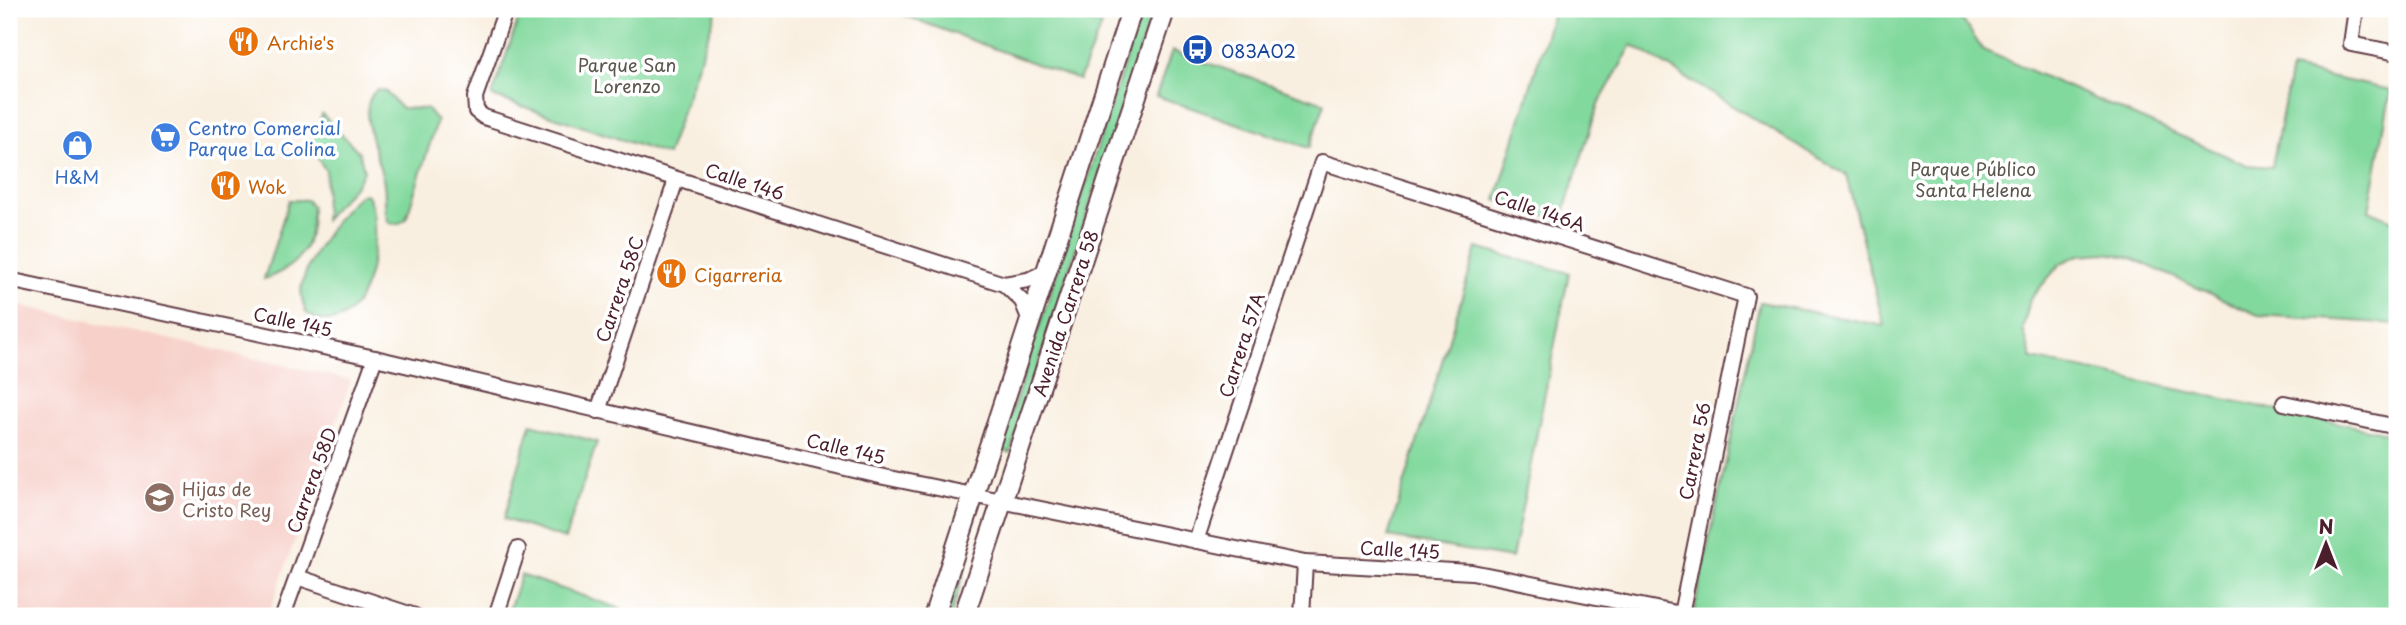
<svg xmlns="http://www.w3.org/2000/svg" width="2406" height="625" font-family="'Playpen Sans',sans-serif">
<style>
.built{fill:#f7d0ca}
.green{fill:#82d99e;stroke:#667c64;stroke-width:2}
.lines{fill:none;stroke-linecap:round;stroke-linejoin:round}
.street-casing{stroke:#643e46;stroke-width:18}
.secondary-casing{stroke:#643e46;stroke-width:23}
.street{stroke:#fff;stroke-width:14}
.secondary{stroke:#fff;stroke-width:19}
.labels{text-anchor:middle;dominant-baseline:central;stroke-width:7;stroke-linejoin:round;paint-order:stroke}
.food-label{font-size:18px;fill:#c56008;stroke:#fff;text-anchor:start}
.transit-label{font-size:18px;fill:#164399;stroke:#fff;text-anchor:start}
.park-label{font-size:18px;fill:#5b574e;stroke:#fff}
.shop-label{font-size:18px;fill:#366cbe;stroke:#fff;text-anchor:start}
.street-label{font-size:18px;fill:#4a1f2b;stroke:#fff}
.education-label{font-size:18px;fill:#785e54;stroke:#fff;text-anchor:start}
</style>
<rect width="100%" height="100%" fill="#fff"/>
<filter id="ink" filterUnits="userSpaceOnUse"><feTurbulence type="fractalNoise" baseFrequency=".0143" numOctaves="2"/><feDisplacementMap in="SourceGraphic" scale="14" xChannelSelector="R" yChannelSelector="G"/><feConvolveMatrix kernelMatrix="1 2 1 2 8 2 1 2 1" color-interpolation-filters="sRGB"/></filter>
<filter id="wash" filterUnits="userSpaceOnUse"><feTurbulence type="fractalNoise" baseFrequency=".00686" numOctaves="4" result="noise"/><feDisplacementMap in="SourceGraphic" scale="28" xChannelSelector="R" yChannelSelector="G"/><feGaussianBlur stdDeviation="1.57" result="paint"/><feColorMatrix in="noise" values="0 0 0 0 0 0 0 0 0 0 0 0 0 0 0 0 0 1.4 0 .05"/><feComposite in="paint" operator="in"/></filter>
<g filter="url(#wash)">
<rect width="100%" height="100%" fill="#f9efe0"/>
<path class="built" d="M9 303 351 380 268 616H9Z"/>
<g class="green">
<path d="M522 9H717L667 155 492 96Z"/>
<path d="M887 9H1053L1101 26 1079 80Z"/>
<path d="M1142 9H1153L1010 453 1000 449Z"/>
<path d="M1554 9H1955L1983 50 2247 165 2272 167 2291 69 2391 90 2369 210 2397 222V324L2258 315 2129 257 2105 253 2079 255 2061 263 2030 299 2023 329 2032 359 2397 435V616H1693L1760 302 1884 326 1846 175 1632 45 1598 105 1561 221 1496 200Z"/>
<path d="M1172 51 1325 103 1309 148 1156 96Z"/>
<path d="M377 90 385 91 401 108 427 109 437 121 406 219 398 224 389 223C383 211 386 197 384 184 381 162 353 106 377 90Z"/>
<path d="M322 114 359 152 364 170C357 190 335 201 324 222L326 171 310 146Z"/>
<path d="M362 194 368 195C386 233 366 352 306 313 303 303 299 292 303 281 310 256 341 208 362 194Z"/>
<path d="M289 200H307L312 207C313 245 300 267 264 279Z"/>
<path d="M1477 248 1569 273 1512 558 1388 537Z"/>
<path d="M531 424 597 442 565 539 504 519Z"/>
<path d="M967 547 971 548 951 616H944Z"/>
<path d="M521 575 642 616H507Z"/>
</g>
</g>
<g filter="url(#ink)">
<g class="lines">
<defs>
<g id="street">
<path d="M506 9 475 97 476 111 484 117 1004 284 1022 301 1031 323"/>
<path d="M2356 9 2351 44 2397 53"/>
<path d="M9 280 375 358 884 477 1305 563 1472 572 1681 614 1746 296 1322 162 1196 541"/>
<path d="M1004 284 1028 280 1049 270"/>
<path d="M2284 403 2397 427"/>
<path d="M598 411 676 180"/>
<path d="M297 577 415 616"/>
<path d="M283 616 375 358"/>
<path d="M496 616 518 549"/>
<path d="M1302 616 1305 563"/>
</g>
<g id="secondary">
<path d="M934 616 1132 9"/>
<path d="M964 616 1165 9"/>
</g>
</defs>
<use href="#street" class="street-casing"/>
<use href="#secondary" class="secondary-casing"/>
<use href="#street" class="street"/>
<use href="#secondary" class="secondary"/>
</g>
</g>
<defs>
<symbol id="restaurant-disc" viewBox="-11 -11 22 22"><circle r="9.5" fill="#e8710a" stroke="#fff"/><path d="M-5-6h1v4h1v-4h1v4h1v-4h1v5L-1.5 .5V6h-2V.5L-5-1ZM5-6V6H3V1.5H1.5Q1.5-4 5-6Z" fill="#fff"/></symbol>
<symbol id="bus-disc" viewBox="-11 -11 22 22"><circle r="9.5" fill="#1a4fb4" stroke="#fff"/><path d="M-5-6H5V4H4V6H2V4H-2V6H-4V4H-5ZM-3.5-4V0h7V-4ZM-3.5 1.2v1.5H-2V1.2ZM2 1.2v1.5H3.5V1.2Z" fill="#fff"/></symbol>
<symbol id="supermarket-disc" viewBox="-11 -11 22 22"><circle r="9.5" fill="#3f7fe0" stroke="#fff"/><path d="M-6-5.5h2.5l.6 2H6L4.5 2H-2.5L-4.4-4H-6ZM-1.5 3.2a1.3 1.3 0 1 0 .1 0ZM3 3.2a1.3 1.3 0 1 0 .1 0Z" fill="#fff"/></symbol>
<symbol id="shop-disc" viewBox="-11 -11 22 22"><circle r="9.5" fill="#3f7fe0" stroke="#fff"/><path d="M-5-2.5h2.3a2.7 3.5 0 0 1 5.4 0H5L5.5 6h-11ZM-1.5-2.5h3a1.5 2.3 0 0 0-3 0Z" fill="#fff"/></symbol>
<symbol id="school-disc" viewBox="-11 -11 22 22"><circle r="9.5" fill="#8d6e63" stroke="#fff"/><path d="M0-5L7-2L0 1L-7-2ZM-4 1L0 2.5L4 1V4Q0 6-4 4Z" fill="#fff"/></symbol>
</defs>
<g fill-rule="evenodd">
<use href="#restaurant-disc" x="226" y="24" width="35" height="35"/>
<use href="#bus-disc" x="1180" y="32" width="35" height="35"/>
<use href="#supermarket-disc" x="148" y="120" width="35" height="35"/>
<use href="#shop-disc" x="60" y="128" width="35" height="35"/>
<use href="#restaurant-disc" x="208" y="168" width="35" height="35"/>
<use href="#restaurant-disc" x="654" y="256" width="35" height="35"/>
<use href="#school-disc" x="142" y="480" width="35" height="35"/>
</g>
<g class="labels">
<g class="food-label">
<text x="267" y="42">Archie's</text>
<text x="248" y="186">Wok</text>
<text x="694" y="274">Cigarreria</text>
</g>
<g class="transit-label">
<text x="1221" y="50">083A02</text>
</g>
<g class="park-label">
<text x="627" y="64">Parque San<tspan x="627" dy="21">Lorenzo</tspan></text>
<text x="1973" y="168">Parque Público<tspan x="1973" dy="21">Santa Helena</tspan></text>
</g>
<g class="shop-label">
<text x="188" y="127">Centro Comercial<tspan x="188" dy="21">Parque La Colina</tspan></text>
<text x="77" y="176" text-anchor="middle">H&amp;M</text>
</g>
<g class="street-label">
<text transform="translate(745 181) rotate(18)">Calle 146</text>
<text transform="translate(1540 210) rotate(18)">Calle 146A</text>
<text transform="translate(619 289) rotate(-71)">Carrera 58C</text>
<text transform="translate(1065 313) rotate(-72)">Avenida Carrera 58</text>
<text transform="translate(293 321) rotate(12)">Calle 145</text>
<text transform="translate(1241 345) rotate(-72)">Carrera 57A</text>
<text transform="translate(846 448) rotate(13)">Calle 145</text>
<text transform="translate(1694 451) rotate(-79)">Carrera 56</text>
<text transform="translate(311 480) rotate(-70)">Carrera 58D</text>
<text transform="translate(1400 549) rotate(3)">Calle 145</text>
</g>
<g class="education-label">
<text x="182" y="488">Hijas de<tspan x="182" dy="21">Cristo Rey</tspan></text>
</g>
</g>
<rect width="2406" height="625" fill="none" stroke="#fff" stroke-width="35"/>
<g transform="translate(2326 544)" stroke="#ffffff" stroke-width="5" paint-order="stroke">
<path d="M0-5L12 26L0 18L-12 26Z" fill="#4a1f2b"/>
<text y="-10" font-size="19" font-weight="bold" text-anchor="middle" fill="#4a1f2b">N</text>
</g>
</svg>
